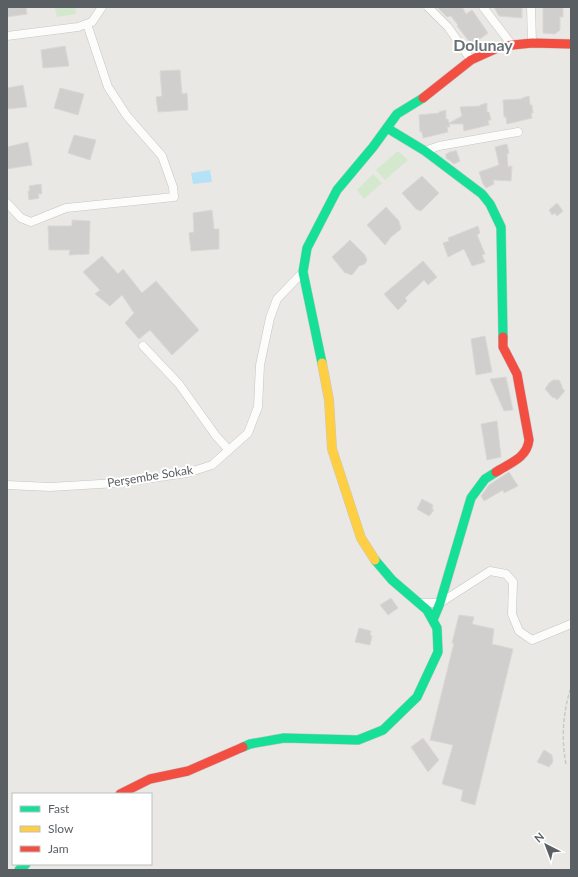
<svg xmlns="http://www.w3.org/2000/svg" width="578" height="877" font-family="Lato,sans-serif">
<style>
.green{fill:#d3e8cd}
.water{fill:#b6e2f7}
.building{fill:#d1cfcd;stroke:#dad7d4}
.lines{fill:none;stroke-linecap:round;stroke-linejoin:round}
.street-casing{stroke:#c5c5c4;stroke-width:9}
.fast-casing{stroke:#c7c7c7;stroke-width:10}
.slow-casing{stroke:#c7c7c7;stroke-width:10}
.jam-casing{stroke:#c7c7c7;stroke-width:10}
.path{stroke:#c5cbc7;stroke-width:1.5;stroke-dasharray:4 2;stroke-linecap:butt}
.street{stroke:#fcfcfb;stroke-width:8}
.fast{stroke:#16e098;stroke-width:9}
.slow{stroke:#ffcf43;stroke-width:9}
.jam{stroke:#f24e42;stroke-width:9}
.labels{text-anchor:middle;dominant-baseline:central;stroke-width:4;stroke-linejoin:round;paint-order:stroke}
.street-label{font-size:12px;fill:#595f63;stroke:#fff}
.district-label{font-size:16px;font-weight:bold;fill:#6a7175;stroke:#fff}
</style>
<rect width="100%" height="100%" fill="#eae8e4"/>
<g class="green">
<path d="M60 7H75L76 14 57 17 55 8Z"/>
<path d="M398 151 408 160 385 180 376 170Z"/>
<path d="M373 174 382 183 364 199 357 190Z"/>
</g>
<path class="water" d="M210 170 212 182 193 184 191 173Z"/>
<g class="building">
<path d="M7 7H26L27 14 7 17Z"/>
<path d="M437 7H462L466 14 472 10 488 33 472 45 457 26 458 25 451 16 447 17Z"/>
<path d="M494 7H522V18L499 16Z"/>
<path d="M543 7H563V17H560V30L555 34 543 33Z"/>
<path d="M65 46 69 66 43 68 41 50Z"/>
<path d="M180 70 182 94 187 93 188 110 158 112 156 97 162 96 160 71Z"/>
<path d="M23 85 27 107 7 109V88Z"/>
<path d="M60 88 84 94 78 115 54 108Z"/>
<path d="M529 96 530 105H532L533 113H531L532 118 507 124 506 117H504L503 100 522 99V98Z"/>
<path d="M487 103V112H489L491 120H488L489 125 464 131 463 124H449L450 127H447L448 132 423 138 422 132H420L419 115 439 113V112L446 110V119H448L449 123 462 116 460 107 480 106V105Z"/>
<path d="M74 135 96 140 90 160 68 153Z"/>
<path d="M28 142 32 165 7 169V147Z"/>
<path d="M507 144 509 153 507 154 508 167 512 166 511 181 493 180 494 184 486 188 483 184 479 172 499 165 495 147Z"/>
<path d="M456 150 460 161 454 164 446 158V154L452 151 453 152Z"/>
<path d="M422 176 439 193 421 211 416 209 402 193Z"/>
<path d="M41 184 42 194H38L39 198 29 200 28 191H30L29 186Z"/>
<path d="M557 203 563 211 557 216 555 213 552 215 549 210Z"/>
<path d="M386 207 399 221 401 229 391 237 385 245 367 225Z"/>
<path d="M212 210 214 229H219V249L191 251 189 233 194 232 193 213Z"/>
<path d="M72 220 90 221 89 254 69 255 70 250H49L48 226H72Z"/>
<path d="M478 226 480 233 477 235 485 254 482 255 485 262 472 266 464 249 448 257 443 243 449 241 448 238Z"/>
<path d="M350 240 365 255 367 260 365 264 359 266 353 274 351 275 347 273H345L332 257Z"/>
<path d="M102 256 118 274 123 269 142 293 156 281 199 330 172 355 150 330 139 339 125 323 134 313 122 295 110 306 95 294 100 290 83 272Z"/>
<path d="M423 261 437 277 428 285 424 280 405 298 407 301 398 310 384 294Z"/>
<path d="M485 336 492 372 476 375 471 339Z"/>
<path d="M506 377 513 410 504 411 490 379Z"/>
<path d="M553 380H559L562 386V388L565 391 557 400 554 397 553 398 545 389 549 383Z"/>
<path d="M497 421 501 457 487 460 481 424Z"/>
<path d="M509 472 518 486 504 493 503 490 484 501 481 496 489 485Z"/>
<path d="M422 499 433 505 432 509 434 510 429 516 417 509Z"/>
<path d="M391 598 398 608 388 615 380 605Z"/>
<path d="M459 615 474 617 472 624 494 629 492 644 513 649 475 805 461 801 463 790 442 784 453 745 430 740 454 643H452Z"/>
<path d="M359 628 371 631 370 635 372 636 370 645 355 642Z"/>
<path d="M423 738 439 760 428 772 411 747Z"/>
<path d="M544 750 552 755 553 762 549 767 537 762Z"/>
</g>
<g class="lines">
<defs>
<g id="street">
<path d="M428 7 448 27 471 60"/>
<path d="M483 7 512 45"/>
<path d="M531 7 532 43"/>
<path d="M7 36 78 27 92 22 102 7"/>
<path d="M425 151 439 146 518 132"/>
<path d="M7 203 21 218 31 222 66 208 174 197 173 187 162 156 127 116 108 87 87 24"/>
<path d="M143 346 179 384 216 436 229 450"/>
<path d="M7 485 50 487 117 483 187 473 212 465 248 433 258 407 260 365 270 318 277 299 303 272"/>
<path d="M419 603H440L490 571 506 574 513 582 512 614 519 631 532 640 571 624"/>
</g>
<g id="fast">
<path d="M387 128 425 151 482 194 490 204 501 227 503 337"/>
<path d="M322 363 303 272 307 248 337 190 373 147 397 114 423 98"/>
<path d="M433 620 440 603 471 498 485 479 496 472"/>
<path d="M243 747 250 744 284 738 358 740 383 730 417 697 438 652 437 628 427 610 392 580 375 560"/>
<path d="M19 870 26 864"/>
</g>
<path id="slow" d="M322 363 329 400 332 449 361 538 375 560"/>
<g id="jam">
<path d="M423 98 471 60 502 46 532 43 571 44"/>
<path d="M496 472C510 463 527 458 529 440L517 374 503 347V337"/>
<path d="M120 794 150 779 188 771 243 747"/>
</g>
</defs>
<use href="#street" class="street-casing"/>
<use href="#fast" class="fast-casing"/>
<use href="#slow" class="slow-casing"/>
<use href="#jam" class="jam-casing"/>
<path class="path" d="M566 764C561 738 563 712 571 687"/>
<use href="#street" class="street"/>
<use href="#fast" class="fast"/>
<use href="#slow" class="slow"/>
<use href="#jam" class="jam"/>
</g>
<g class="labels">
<g class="street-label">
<text transform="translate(150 476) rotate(-9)">Perşembe Sokak</text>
</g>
<g class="district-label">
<text x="483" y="44">Dolunay</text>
</g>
</g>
<rect width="578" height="877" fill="none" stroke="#595f63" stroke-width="16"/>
<rect x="12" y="793" width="140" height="72" fill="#ffffff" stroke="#bdbfc1"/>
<rect x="20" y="806" width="20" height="6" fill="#16e098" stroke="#bdbfc1"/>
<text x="48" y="813" font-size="12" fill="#595f63">Fast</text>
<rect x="20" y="826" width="20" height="6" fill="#ffcf43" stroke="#bdbfc1"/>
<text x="48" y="833" font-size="12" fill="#595f63">Slow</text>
<rect x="20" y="846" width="20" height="6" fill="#f24e42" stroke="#bdbfc1"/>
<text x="48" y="853" font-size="12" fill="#595f63">Jam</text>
<g transform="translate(546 845) rotate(318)" stroke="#ffffff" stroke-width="3" paint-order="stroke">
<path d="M0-3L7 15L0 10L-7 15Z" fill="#595f63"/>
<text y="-6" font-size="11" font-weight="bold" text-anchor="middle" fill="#595f63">N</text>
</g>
</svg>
